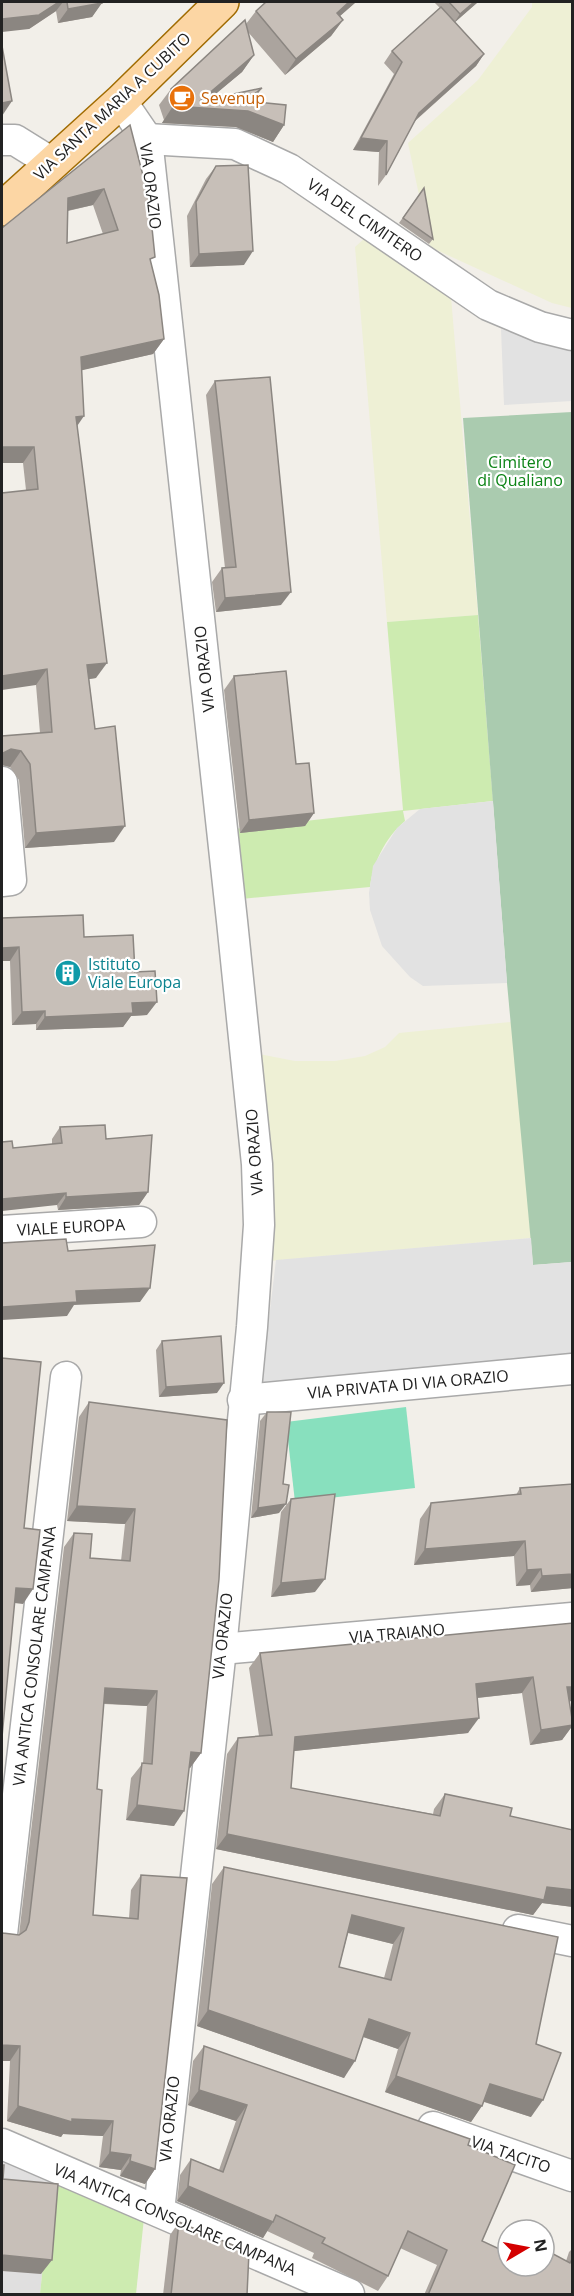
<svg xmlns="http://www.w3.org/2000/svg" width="574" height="2296" font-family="'Open Sans',sans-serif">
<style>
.residential{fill:#e0dfdf}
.farmland{fill:#eef0d5}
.grass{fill:#cdebb0}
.cemetery{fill:#aacbaf}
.pitch{fill:#88e0be}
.parking{fill:#e2e2e2}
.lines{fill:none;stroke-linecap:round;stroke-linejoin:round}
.minor-casing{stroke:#a9a9a9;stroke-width:33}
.major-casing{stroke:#a06b00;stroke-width:36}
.minor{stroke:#fff;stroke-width:30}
.major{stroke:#fcd6a4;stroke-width:33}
.wall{fill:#aba49e;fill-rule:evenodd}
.shaded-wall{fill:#8b8681}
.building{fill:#c7bfb8;stroke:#8b8681;stroke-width:1.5;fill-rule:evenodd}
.labels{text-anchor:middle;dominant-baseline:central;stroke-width:4.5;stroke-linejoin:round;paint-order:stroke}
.food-label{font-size:16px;fill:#c56008;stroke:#fff;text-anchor:start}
.street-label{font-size:16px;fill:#222;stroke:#fff}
.park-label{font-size:16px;fill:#0c8416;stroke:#fff}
.culture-label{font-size:16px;fill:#0d838f;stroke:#fff;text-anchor:start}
</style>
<rect width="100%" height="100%" fill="#f2efe9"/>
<path class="residential" d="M2 2158 52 2181 40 2294H2Z"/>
<g class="farmland">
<path d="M532 2H572V308L552 303 430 247 408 143 478 80 532 7Z"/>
<path d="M364 239 451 297 478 615 387 622 355 247Z"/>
<path d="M511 1022 531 1238 270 1261 273 1173 259 1054 295 1061H335L365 1056 385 1047 399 1033Z"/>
</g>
<g class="grass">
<path d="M478 615 493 801 403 811 405 821C385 838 373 863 370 887L241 899 234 829 403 810 387 622Z"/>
<path d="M52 2181 144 2218 136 2294H40Z"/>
</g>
<path class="cemetery" d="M572 412V1262L533 1265 507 983 463 418Z"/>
<path class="pitch" d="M406 1407 415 1488 295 1502 286 1422Z"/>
<g class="parking">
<path d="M501 329 572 346V401L504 405Z"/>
<path d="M493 801 507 983 423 986 410 977 382 946 370 910 369 893 373 866 397 828 420 809Z"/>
<path d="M531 1238 533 1265 572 1262V1355L261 1385 276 1260Z"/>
</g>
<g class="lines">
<defs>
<g id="minor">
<path d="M121 101 147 139 232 921 257 1164 259 1225 252 1327 221 1649 159 2211"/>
<path d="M147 139 235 144 289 169 488 305 540 327 572 335"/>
<path d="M2 140H15L52 163"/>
<path d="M2 782 11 880 2 881"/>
<path d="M2 1231 141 1222"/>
<path d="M243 1400 572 1369"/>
<path d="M221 1649 572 1618"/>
<path d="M518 1930 572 1941"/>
<path d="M2 1934 66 1377"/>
<path d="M433 2127 572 2176"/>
<path d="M2 2144 349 2294"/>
</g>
<path id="major" d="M2 209 121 101 222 2"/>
</defs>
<use href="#minor" class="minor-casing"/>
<use href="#major" class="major-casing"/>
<use href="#minor" class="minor"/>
<use href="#major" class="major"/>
</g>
<g class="wall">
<path d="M2 2H102L92 17 58 23 56 11 29 29Z"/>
<path d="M266 2H356L340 16 343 20 331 36 285 75 248 32 254 55 242 72 210 98 252 101 284 125 273 142 236 127 162 123 164 120 159 105 171 89 246 24 256 11Z"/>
<path d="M434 2H478L455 22 484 54 476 66 414 122 386 175 378 186 379 152 353 150 394 74 384 63 392 51 440 8Z"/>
<path d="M130 125 151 263 164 339 153 354 81 370 77 426 96 678 89 679 95 729 114 842 25 848 19 780 10 767 2 765V736L40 733 36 685 26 490 23 463H2V228ZM93 205 103 234 67 243 68 211Z"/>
<path d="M216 166 244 265 190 267 187 216 206 179Z"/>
<path d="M424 188 433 239 429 244 399 223Z"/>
<path d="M215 381 281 605 216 612 212 582 222 568H225L206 395Z"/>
<path d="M234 676 296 764 314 813 305 826 240 833 224 690Z"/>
<path d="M2 918 84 937 135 972 147 1015 131 1016 123 1027 36 1030V1024L12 1025 10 961H2Z"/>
<path d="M60 1127 106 1139 148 1192 139 1205 58 1210 57 1205 13 1148 52 1144V1139Z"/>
<path d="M162 1341 217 1393 159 1397 156 1350Z"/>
<path d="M89 1402 227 1420 201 1753 190 1768H189L174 1826 126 1820 131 1778 143 1763 147 1706 104 1704 97 1789 93 1915 129 1918 131 1890 141 1875 155 2169 145 2184 120 2176 121 2170 99 2167 103 2136 63 2134 61 2137 7 2121 10 2061 3 1933 19 1935 64 1547 74 1533 90 1558 121 1561 125 1524 67 1521 79 1417Z"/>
<path d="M267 1412 283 1484 279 1513 251 1518 260 1421Z"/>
<path d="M573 1484V1588L531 1592 530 1585 516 1586 514 1556 414 1565 420 1519 431 1503 516 1495 520 1488Z"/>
<path d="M291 1499 315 1592 271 1597 281 1512Z"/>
<path d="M573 1623 569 1701 573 1725 562 1740 530 1745 522 1693 478 1698 468 1733 294 1751 291 1788 433 1814 434 1809 445 1794 510 1816 573 1830V1907L542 1903 533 1915 216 1849 227 1754 238 1738 259 1736 249 1668 260 1653Z"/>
<path d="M224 1867 558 1937 536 2044 531 2117 484 2102 471 2122 385 2092 398 2049 363 2037 344 2078 197 2026 212 1884ZM348 1933 393 1944 384 1978 339 1967Z"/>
<path d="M204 2046 468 2145 482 2241 508 2266 566 2261 569 2252 573 2248V2295H424L437 2265 400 2248 388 2276 378 2291 312 2258 314 2253 267 2231 263 2238 177 2201 180 2175 191 2159 219 2170 236 2121 188 2105 193 2061Z"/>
<path d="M179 2222 247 2295H163L170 2235Z"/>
</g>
<g class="shaded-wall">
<path d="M59 2H63L56 11 29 29 2 32V19Z"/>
<path d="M349 2H356L325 29 337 13Z"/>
<path d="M474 2H478L454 23 460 14Z"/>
<path d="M102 3 92 17 58 23 68 9Z"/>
<path d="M343 20 331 36 285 75 296 59Z"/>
<path d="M484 54 476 66 410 125 419 113Z"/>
<path d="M254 55 242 72 199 108 246 101 262 88 250 104 248 111 284 125 273 142 236 127 162 123 173 106 200 101Z"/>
<path d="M12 101 2 116V103Z"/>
<path d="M361 138 387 141 379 152 353 150Z"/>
<path d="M104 189 93 205 57 213 68 198Z"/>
<path d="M253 251 244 265 190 267 199 254Z"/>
<path d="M164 339 153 354 70 373 81 357Z"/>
<path d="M84 416 73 432 76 417Z"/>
<path d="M2 447H34L23 463H2Z"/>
<path d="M291 592 281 605 216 612 225 598Z"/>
<path d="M107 663 96 678 76 681 87 665Z"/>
<path d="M47 669 36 685 2 690V676Z"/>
<path d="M11 749 21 751 10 767 2 765V754L3 753Z"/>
<path d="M314 813 305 826 240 833 249 820Z"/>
<path d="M125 826 114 842 25 848 36 833Z"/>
<path d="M19 947 10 961H2V948Z"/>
<path d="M157 1002 147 1015 131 1016 123 1027 36 1030 45 1017 132 1003Z"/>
<path d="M45 1011 36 1024 12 1025 22 1012Z"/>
<path d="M148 1192 139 1205 58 1210 66 1197Z"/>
<path d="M66 1193 57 1205 2 1211V1199Z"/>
<path d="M150 1288 140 1302 74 1305 67 1316 2 1320V1307L76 1291Z"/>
<path d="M224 1383 217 1393 159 1397 166 1387Z"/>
<path d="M286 1504 279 1513 251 1518 258 1508Z"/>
<path d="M77 1506 135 1509 125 1524 67 1521Z"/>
<path d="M525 1541 514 1556 414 1565 425 1549Z"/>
<path d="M541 1569 530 1585 516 1586 527 1570Z"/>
<path d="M573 1574V1588L531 1592 542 1576Z"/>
<path d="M325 1579 315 1592 271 1597 281 1583Z"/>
<path d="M16 1588 33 1589 23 1604 6 1602Z"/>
<path d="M533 1677 522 1693 466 1699 476 1684Z"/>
<path d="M567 1687H573V1701L556 1703Z"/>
<path d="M105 1688 157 1691 147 1706 95 1703Z"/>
<path d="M479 1718 468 1733 285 1752 295 1737Z"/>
<path d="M573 1725 562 1740 530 1745 541 1730Z"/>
<path d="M191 1752 201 1753 190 1768 181 1767Z"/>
<path d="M137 1805 184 1811 174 1826 126 1820Z"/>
<path d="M227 1834 573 1890V1907L542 1903 533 1915 216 1849Z"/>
<path d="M352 1915 404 1928 393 1944 341 1931Z"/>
<path d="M208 2010 355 2061 344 2078 197 2026Z"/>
<path d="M369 2019 410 2033 398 2049 358 2035Z"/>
<path d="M2 2045 20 2046 10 2061H2Z"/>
<path d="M396 2076 482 2106 471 2122 385 2092Z"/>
<path d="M490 2084 543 2100 531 2117 479 2100Z"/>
<path d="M199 2090 247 2105 236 2121 188 2105Z"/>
<path d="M18 2106 113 2121 103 2136 63 2134 61 2137 7 2121Z"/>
<path d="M110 2152 131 2155 121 2170 99 2167Z"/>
<path d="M130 2161 155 2169 145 2184 120 2176Z"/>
<path d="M188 2186 273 2222 263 2238 177 2201Z"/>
<path d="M2 2255 52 2260 41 2274 2 2271Z"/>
</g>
<g class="building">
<path d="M2 2H59L39 15 2 19Z"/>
<path d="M67 2H102V3L68 9Z"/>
<path d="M266 2H349L337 13 343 20 296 59 256 11Z"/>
<path d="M449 2H474L460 14Z"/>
<path d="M441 7 484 54 419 113 386 175 387 141 361 138 402 62 392 51Z"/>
<path d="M245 20 254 55 200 101 262 88 246 101 286 105 284 125 248 111 173 106H176L171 89Z"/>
<path d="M2 46 12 101 2 103Z"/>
<path d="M130 125 149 199 155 257 150 259 159 295 164 339 81 357 84 416 76 417 107 663 87 665 95 729 115 726 125 826 36 833 30 764 21 751 11 749 3 753 2 755V736L52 732 47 669 2 676V493L38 489 34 447H2V228ZM104 189 118 230 67 243 68 198Z"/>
<path d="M248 165 253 251 199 254 196 202 216 166Z"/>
<path d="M424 188 433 239 403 218Z"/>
<path d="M270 377 291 592 225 598 222 568 236 567 215 381Z"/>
<path d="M286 671 296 764 309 763 314 813 249 820 234 676Z"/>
<path d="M83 915 84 937 133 935 135 972 155 971 157 1002 132 1003 133 1013 45 1017V1011L22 1012 19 947 2 948V918Z"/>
<path d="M105 1125 106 1139 152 1135 148 1192 66 1197V1193L2 1199V1142L12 1141 13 1148 62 1143 60 1127Z"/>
<path d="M66 1239 68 1251 155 1245 150 1288 76 1291 77 1302 2 1307V1243Z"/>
<path d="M221 1336 224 1383 166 1387 162 1341Z"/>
<path d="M2 1358 41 1362 24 1528 40 1530 33 1589 16 1588 2 1737Z"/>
<path d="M89 1402 227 1420 219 1579 201 1753 191 1752 184 1811 137 1805 142 1763 152 1764 157 1691 105 1688 97 1789 102 1790 93 1915 138 1919 141 1875 187 1878 155 2169 130 2161 131 2155 110 2152 113 2121 72 2119V2122L18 2106 20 2046 2 2045V1932L3 1933 19 1935 26 1930 29 1922 74 1533 92 1534 90 1558 130 1561 135 1509 77 1506Z"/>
<path d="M267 1412H291L283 1484 289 1485 286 1504 258 1508Z"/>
<path d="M573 1484V1574L542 1576 541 1569 527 1570 525 1541 425 1549 431 1503 521 1494 520 1488Z"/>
<path d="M335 1494 325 1579 281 1583 291 1499Z"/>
<path d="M573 1623V1687H567L573 1725 541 1730 533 1677 476 1684 479 1718 295 1737 291 1788 440 1816 445 1794 512 1808 510 1816 573 1830V1890L547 1887 544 1900 227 1834 238 1738 272 1735 260 1653Z"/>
<path d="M224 1867 558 1937 536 2044 561 2053 543 2100 490 2084 482 2106 396 2076 410 2033 369 2019 355 2061 208 2010ZM352 1915 404 1928 391 1980 339 1967Z"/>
<path d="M204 2046 470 2139 468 2145 515 2165 482 2241 508 2253V2266H544V2249L570 2263 573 2257V2295H428L447 2250 408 2231 388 2276 322 2243 325 2238 276 2215 273 2222 188 2186 191 2159 223 2172 247 2105 199 2090Z"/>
<path d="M2 2165H4L3 2179 58 2184 52 2260 2 2255Z"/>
<path d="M179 2222 249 2252 247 2295H171Z"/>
</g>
<defs>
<symbol id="cafe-disc" viewBox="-11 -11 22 22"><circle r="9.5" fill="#e8710a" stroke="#fff"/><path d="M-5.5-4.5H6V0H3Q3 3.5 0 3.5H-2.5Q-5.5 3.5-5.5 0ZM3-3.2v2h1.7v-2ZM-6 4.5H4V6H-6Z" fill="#fff"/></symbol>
<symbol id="building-disc" viewBox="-11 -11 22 22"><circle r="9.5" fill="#0f9aa8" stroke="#fff"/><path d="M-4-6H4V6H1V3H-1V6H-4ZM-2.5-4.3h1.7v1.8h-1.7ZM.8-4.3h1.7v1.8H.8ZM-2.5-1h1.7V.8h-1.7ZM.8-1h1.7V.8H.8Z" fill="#fff"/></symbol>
</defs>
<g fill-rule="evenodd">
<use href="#cafe-disc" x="167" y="83" width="30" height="30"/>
<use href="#building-disc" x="53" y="958" width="30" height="30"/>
</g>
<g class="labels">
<g class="food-label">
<text x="201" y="98">Sevenup</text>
</g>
<g class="street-label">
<text transform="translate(112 106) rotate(-43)">VIA SANTA MARIA A CUBITO</text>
<text transform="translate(151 186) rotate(83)">VIA ORAZIO</text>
<text transform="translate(365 220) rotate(34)">VIA DEL CIMITERO</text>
<text transform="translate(204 669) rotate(-96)">VIA ORAZIO</text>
<text transform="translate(254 1152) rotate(-94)">VIA ORAZIO</text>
<text transform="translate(71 1227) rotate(-3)">VIALE EUROPA</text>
<text transform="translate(408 1384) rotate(-5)">VIA PRIVATA DI VIA ORAZIO</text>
<text transform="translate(397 1633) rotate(-5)">VIA TRAIANO</text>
<text transform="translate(222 1636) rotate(-84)">VIA ORAZIO</text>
<text transform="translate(34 1656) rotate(-83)">VIA ANTICA CONSOLARE CAMPANA</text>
<text transform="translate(169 2119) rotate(-84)">VIA ORAZIO</text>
<text transform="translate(511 2154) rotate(19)">VIA TACITO</text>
<text transform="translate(175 2219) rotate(23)">VIA ANTICA CONSOLARE CAMPANA</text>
</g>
<g class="park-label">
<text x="520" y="462">Cimitero<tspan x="520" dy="18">di Qualiano</tspan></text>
</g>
<g class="culture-label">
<text x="88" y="964">Istituto<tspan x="88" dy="18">Viale Europa</tspan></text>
</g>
</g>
<rect width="574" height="2296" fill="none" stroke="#222222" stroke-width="6"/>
<g transform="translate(526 2248) rotate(80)"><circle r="28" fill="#ffffff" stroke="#a7a7a7" stroke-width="1.5"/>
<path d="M0-4.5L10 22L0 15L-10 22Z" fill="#d40000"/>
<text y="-9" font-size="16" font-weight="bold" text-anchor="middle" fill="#222222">N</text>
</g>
</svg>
